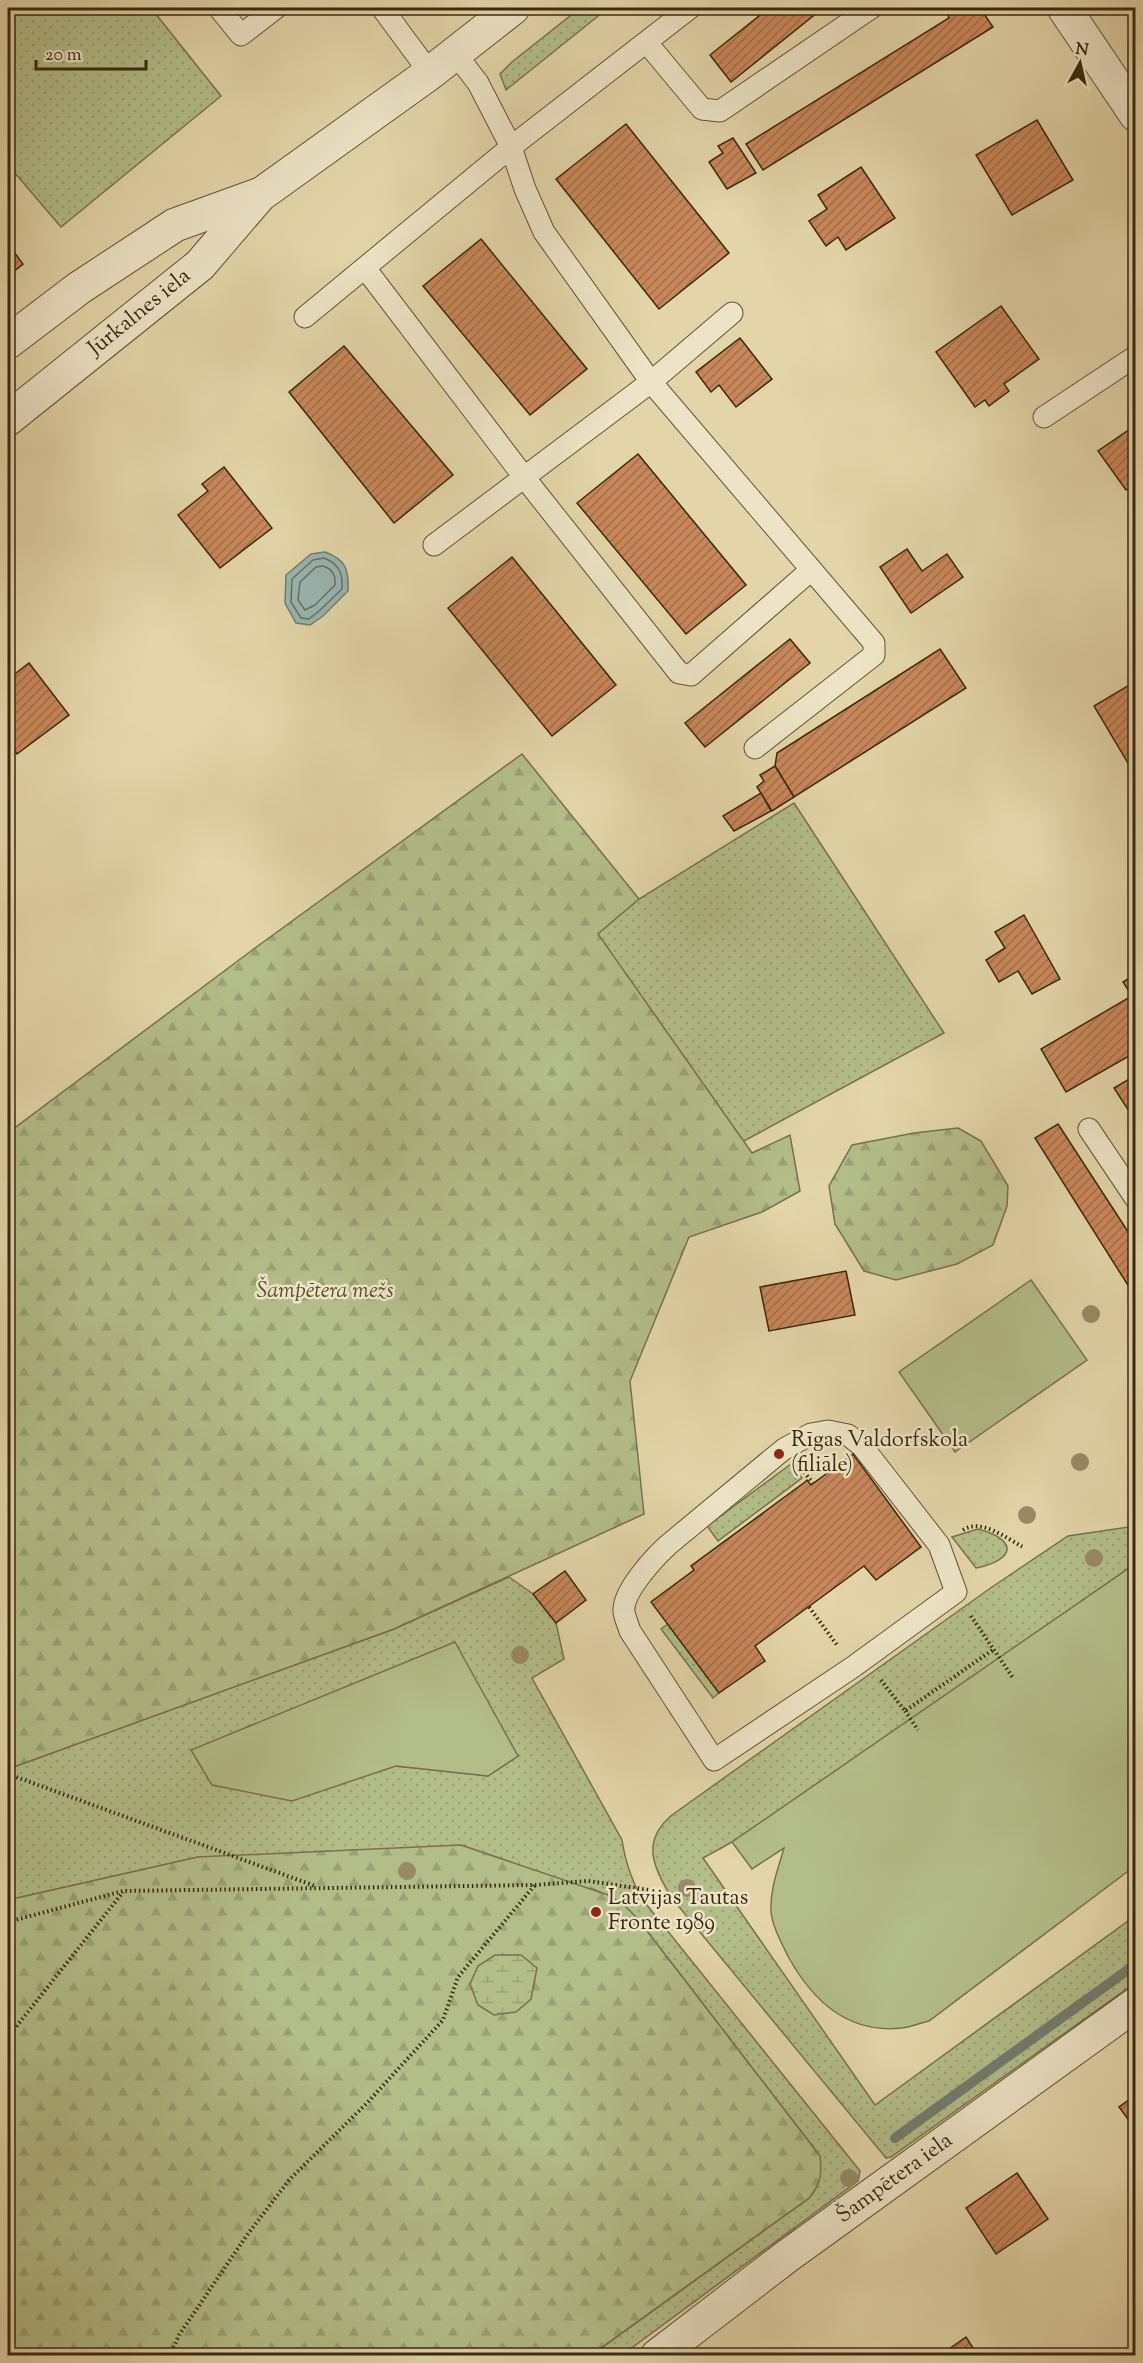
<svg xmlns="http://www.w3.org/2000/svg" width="1143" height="2363" font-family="'Sorts Mill Goudy',serif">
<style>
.grass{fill:url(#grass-dots);stroke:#77724c;stroke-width:1.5;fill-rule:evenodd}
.forest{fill:url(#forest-firs);stroke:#77724c;stroke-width:1.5}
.wetland{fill:url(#wetland-marsh);stroke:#77724c;stroke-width:1.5}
.park{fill:#b3bd89;stroke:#77724c;stroke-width:1.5}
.water{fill:#98b6b1;stroke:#737d70;stroke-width:1.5}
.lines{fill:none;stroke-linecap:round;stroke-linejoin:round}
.shore{stroke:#6a6f60;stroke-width:1.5}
.stream{stroke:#737d70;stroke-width:10}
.building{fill:url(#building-hatch);stroke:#3b280e;stroke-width:1.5}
.service-casing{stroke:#655335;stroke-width:23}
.minor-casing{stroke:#655335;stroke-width:35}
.tertiary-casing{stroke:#655335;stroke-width:35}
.path{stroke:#3b280e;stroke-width:4;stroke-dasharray:1.5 3;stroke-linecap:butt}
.service{stroke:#ede4c7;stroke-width:21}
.minor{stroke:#ede4c7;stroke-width:33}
.tertiary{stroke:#ede4c7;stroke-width:33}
.tree{fill:#978a65}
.poi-dot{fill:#8f2418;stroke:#ede4c7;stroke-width:2}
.labels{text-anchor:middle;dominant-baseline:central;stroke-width:5;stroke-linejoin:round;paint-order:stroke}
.street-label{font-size:22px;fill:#3b280e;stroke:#ede4c7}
.park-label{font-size:22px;font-style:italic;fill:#594d2d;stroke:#ede4c7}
.poi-label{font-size:22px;fill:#3b280e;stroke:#ede4c7;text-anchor:start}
</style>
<defs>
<pattern id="grass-dots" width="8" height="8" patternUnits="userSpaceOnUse" patternTransform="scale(1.5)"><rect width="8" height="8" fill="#b3bd89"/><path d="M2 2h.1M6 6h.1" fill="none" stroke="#9ba275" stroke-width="1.8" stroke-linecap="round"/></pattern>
<pattern id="forest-firs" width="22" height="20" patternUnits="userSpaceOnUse" patternTransform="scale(1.5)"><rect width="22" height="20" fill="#b3bd89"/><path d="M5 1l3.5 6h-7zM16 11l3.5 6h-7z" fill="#9ba275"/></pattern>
<pattern id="wetland-marsh" width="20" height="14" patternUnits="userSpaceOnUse" patternTransform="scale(1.5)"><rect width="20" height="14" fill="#b3bd89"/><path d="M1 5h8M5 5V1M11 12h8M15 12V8" fill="none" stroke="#9ba275"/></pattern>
<pattern id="building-hatch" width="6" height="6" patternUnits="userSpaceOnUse" patternTransform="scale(1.5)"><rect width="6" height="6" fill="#c8875a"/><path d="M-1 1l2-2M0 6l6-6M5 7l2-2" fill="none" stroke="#a46e49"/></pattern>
</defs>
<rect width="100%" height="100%" fill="#e3d5a9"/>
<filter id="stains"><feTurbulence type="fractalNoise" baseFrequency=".00333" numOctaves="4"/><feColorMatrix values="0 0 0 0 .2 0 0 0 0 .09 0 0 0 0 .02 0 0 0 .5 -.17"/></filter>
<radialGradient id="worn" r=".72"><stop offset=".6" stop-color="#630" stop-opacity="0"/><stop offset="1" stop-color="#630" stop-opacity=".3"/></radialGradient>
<g class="grass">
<path d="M8 8H151L221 96 61 227 8 165Z"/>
<path d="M580 8H608L506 90 500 74 512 62Z"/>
<path d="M794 803 944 1033 742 1142 597 934 639 899Z"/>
<path d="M791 1464 802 1478 718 1541 707 1526Z"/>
<path d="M1135 1526V1564L803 1794 732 1842 703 1858 875 2105 1135 1916V1983L891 2157 886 2158 671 1897C654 1867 640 1842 672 1815L992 1587 1068 1536Z"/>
<path d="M978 1529C1019 1540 1015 1560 976 1568L952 1537Z"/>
<path d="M509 1577 533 1594 556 1623 564 1659 532 1678 622 1840C625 1862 631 1879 642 1899L860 2171 858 2181 622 2355H612L599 2350 809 2198 820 2156 637 1918C623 1905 611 1896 593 1889L198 1857 8 1900V1769L394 1629ZM518 1756 488 1776 396 1766Z"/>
<path d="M668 1624 719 1693 713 1698 661 1629Z"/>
</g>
<g class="forest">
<path d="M522 754 639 899 598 934 752 1153 790 1135 800 1191 762 1212 689 1237 630 1381 644 1514 394 1629 8 1769V1133L255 948Z"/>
<path d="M958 1128 981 1141 1008 1186 1007 1206 993 1245 957 1264 896 1280 864 1271 835 1224 829 1186 852 1145 914 1133Z"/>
<path d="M461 1845 608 1895 624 1905 637 1918 820 2156C822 2174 821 2184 809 2198L591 2355H8V1900L198 1857Z"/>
</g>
<path class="wetland" d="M495 1955H521L537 1968 531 1999 516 2012 494 2015 478 2005 470 1984 478 1966Z"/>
<g class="park">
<path d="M1031 1280 1087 1360 955 1452 899 1372Z"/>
<path d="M1135 1564V1866L929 2021C920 2023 911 2027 902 2028 849 2034 813 2001 789 1958 782 1944 772 1926 771 1911 770 1889 778 1869 784 1848L752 1869 732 1842Z"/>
<path d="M455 1642 518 1756 488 1776 396 1766 292 1801 212 1785 191 1750Z"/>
</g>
<path class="water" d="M325 552C346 560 349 569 348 591L323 616 310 625 296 623 285 603 286 575 311 554Z"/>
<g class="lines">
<g class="shore">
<path d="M324 558C339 564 343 573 342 589L319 611 309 619 301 618 291 602 292 579 313 560Z"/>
<path d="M323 566C333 569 336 576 335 585L315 605 305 610 298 600 300 582 316 567Z"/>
</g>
<path class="stream" d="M895 2138 1136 1964"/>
</g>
<g class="building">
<path d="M769 8H823L731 82 710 55Z"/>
<path d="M958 8H980L993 27 763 170 746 144 949 18 948 15Z"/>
<path d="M1037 120 1073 180 1012 215 976 155Z"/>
<path d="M626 124 729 253 659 309 556 179Z"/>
<path d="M733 138 756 173 727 189 709 162 723 153 718 146Z"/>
<path d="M861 167 895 218 846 250 838 237 826 246 809 221 827 209 818 195Z"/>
<path d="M481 239 587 369 530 415 423 286Z"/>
<path d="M8 244 23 264 8 276Z"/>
<path d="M1001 306 1039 359 1004 384 1009 391 989 406 985 400 975 407 936 352Z"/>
<path d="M740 338 772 379 736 407 719 385 711 392 696 372Z"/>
<path d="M344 346 453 475 394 523 289 392Z"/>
<path d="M1136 425V484L1126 490 1098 451Z"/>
<path d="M638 454 746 585 686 634 577 503Z"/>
<path d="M224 467 272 528 220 568 178 515 208 491 202 484Z"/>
<path d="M907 549 922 571 947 554 963 577 911 613 880 567Z"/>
<path d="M512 557 616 685 552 736 448 608Z"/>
<path d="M790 639 810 663 705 747 685 723Z"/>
<path d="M940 649 966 688 794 797 775 766 777 753Z"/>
<path d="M29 663 69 715 17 754 8 741V679Z"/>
<path d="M1136 681V775H1135L1094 706Z"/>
<path d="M775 766 794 797 772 811 757 787 764 781 760 775Z"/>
<path d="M761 793 771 811 734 831 723 816Z"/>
<path d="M1024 915 1060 979 1032 994 1018 971 999 982 986 960 1005 948 995 932Z"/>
<path d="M1136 974V1002L1123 982Z"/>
<path d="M1130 997 1136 1007V1052L1066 1092 1041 1049Z"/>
<path d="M1136 1075V1122L1114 1088Z"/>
<path d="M1058 1124 1136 1244V1298L1035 1138Z"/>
<path d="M846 1271 855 1315 769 1331 760 1287Z"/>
<path d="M853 1454 921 1547 876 1580 864 1566 830 1591 755 1646 765 1661 719 1693 651 1602 694 1570 691 1566 805 1482 807 1480 811 1485Z"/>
<path d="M565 1571 586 1600 556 1623 533 1594Z"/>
<path d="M1136 2095V2130L1119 2107Z"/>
<path d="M1017 2173 1048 2219 996 2254 966 2208Z"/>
<path d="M966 2337 978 2356H939Z"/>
</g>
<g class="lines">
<defs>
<g id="service">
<path d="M219 8 241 35 276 8"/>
<path d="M382 8 430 73"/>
<path d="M690 8 511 147 525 189 544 232 651 382 874 643V655L755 748"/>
<path d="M647 43 702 109 720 111 871 8"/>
<path d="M365 268 524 477 679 673 691 675 811 570"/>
<path d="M305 317 511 147 478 83 455 53"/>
<path d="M1044 417 1136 356"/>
<path d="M434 545 651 382 732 313"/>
<path d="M1089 1129 1136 1199"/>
<path d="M828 1431 848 1435 862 1446 939 1545 956 1592 853 1667 714 1760 630 1631C628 1625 625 1618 624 1612 622 1592 654 1558 668 1545L784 1449 811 1434Z"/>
</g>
<path id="minor" d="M657 2356 786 2257 1136 2004"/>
<g id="tertiary">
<path d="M1064 8 1136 115"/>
<path d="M8 342 79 288 175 225 258 195"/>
<path d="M8 419 200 265 260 195 430 73 513 8"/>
</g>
</defs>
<use href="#service" class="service-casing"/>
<use href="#minor" class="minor-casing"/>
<use href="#tertiary" class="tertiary-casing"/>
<g class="path">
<path d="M804 1472 813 1483"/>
<path d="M963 1530C981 1518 1006 1538 1023 1547"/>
<path d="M809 1607 837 1645"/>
<path d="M971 1616 1013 1678"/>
<path d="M881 1680 905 1711 994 1649"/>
<path d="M905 1711 918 1730"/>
<path d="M8 1774 315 1886"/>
<path d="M8 1922 123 1891 535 1885 588 1881 649 1890"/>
<path d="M8 2037 123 1892"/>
<path d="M170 2356 179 2335 247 2235 290 2179 367 2103 443 2020 458 1977 535 1885"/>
<path d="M567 2356 579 2351 593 2356"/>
</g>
<use href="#service" class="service"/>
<use href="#minor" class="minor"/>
<use href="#tertiary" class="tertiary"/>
</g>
<g class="tree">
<circle cx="1091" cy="1314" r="9"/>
<circle cx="1080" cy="1462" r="9"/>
<circle cx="1027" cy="1515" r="9"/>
<circle cx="1094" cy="1558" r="9"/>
<circle cx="520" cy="1655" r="9"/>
<circle cx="407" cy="1871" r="9"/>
<circle cx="687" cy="1888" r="9"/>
<circle cx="849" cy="2178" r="9"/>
</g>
<g class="poi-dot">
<circle cx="779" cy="1454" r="6"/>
<circle cx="596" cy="1912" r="6"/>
</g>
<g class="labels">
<g class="street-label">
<text transform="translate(140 313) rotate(-39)">Jūrkalnes iela</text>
<text transform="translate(895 2179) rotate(-36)">Šampētera iela</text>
</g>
<g class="park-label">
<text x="325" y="1292">Šampētera mežs</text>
</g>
<g class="poi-label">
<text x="791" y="1441">Rīgas Valdorfskola<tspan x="791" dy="25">(filiāle)</tspan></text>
<text x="608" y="1899">Latvijas Tautas<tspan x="608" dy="25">Fronte 1989</tspan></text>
</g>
</g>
<rect width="1143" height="2363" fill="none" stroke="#e3d5a9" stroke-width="30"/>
<rect x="9" y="9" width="1125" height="2345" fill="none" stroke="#3b280e" stroke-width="3"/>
<rect x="15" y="15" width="1113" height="2333" fill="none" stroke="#3b280e" stroke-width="1.5"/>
<g transform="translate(1080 63) rotate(8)" stroke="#ede4c7" stroke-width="4.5" paint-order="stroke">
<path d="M0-4.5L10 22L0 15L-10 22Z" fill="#3b280e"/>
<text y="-9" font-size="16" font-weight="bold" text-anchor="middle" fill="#3b280e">N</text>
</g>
<path d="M36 60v9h110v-9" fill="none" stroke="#3b280e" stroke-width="3"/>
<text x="45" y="60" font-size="18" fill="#3b280e" stroke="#ede4c7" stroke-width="4.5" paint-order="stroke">20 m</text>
<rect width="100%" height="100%" filter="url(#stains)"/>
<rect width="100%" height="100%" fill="url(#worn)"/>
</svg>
